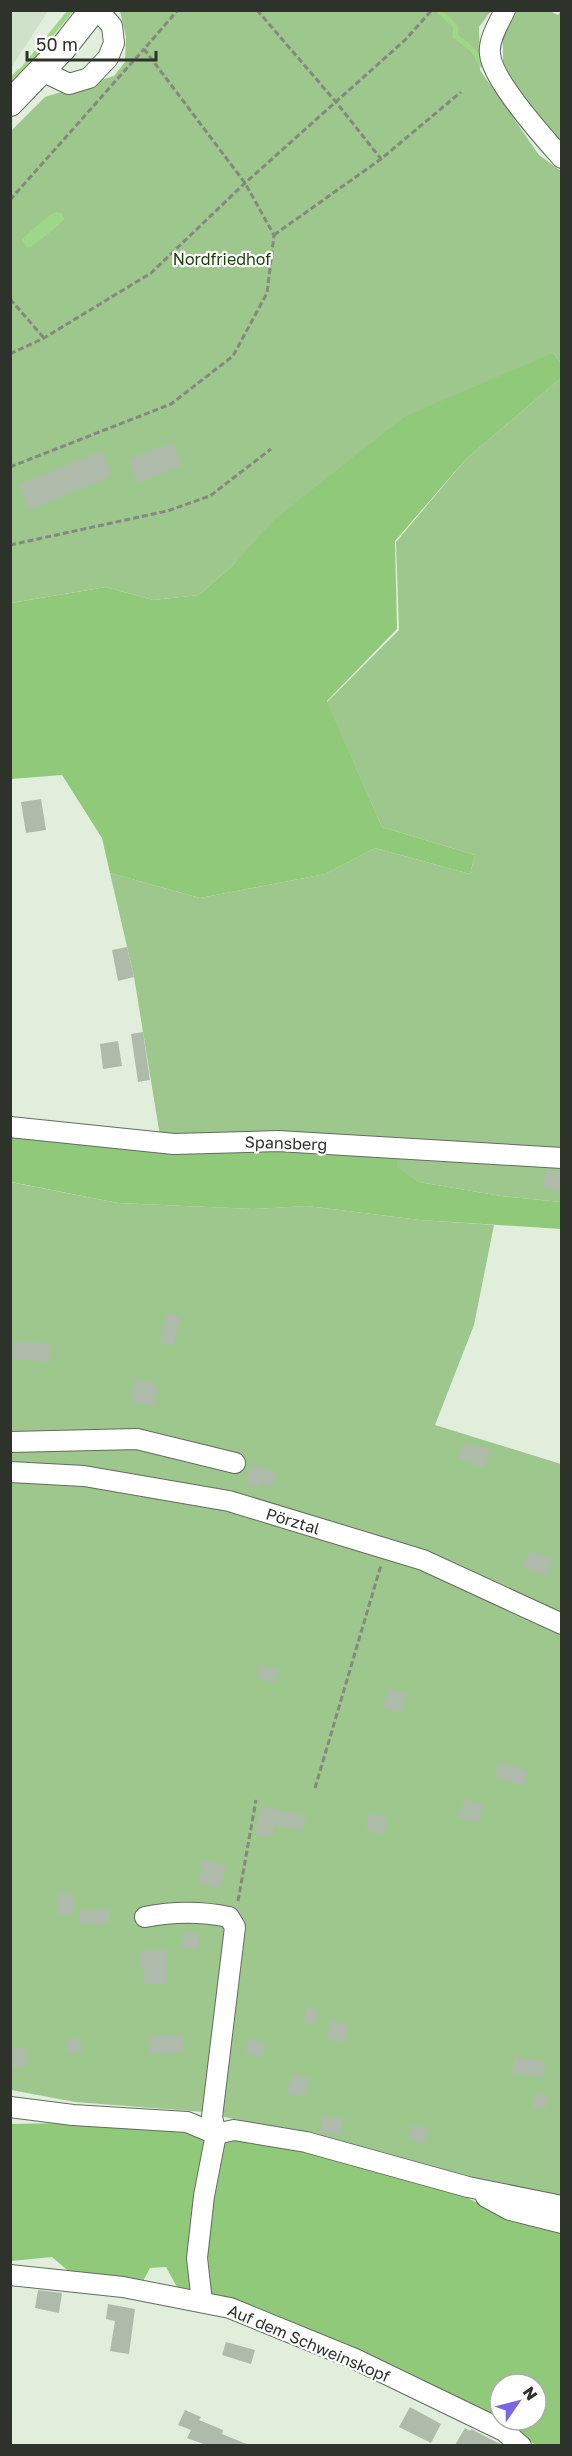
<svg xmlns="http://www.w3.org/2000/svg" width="572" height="2456" font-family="'Golos Text',sans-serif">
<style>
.built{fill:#d0e1c9}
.green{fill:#9ec78d}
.forest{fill:#91c97a;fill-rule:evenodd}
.water{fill:#9fd788}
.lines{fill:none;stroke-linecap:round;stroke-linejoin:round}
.stream{stroke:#9fd788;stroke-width:5}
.building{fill:#afbbaa}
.minor-casing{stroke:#626d5e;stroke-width:22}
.major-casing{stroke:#626d5e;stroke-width:28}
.path{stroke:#828a7e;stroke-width:3;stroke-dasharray:6 3;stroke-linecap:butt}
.minor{stroke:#fff;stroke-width:20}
.major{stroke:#fff;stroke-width:26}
.labels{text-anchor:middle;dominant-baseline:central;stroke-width:4.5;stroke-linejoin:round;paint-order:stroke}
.park-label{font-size:16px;fill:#1e410b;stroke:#fff}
.street-label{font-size:16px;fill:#2d322b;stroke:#fff}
</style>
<rect width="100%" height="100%" fill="#e1eedc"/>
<path class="built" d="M11 10 48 11 11 68 10 11Z"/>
<g class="green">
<path d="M120 11H491L479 27 480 70 539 155 561 171V363L553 353 234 564 199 595 153 600 106 587 11 603V131L45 97 114 76 125 62 126 37Z"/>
<path d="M514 11H550L558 15 561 11V144L503 73V38Z"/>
<path d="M561 378V1151L160 1136 134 977 110 873 200 898 325 874 375 848 470 874 475 855 382 827 327 702 399 630 396 542 466 459Z"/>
<path d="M398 1154 561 1165V1202L501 1196 419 1182 396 1167Z"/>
<path d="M10 1182 118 1203 253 1209 307 1206 420 1220 494 1225 474 1325 435 1425 561 1464V2208L473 2177 204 2112 75 2102 11 2090Z"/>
</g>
<g class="forest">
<path d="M553 353 561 363V378L466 459 395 541 397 629 327 701 382 827 475 855 470 874 375 848 325 874 200 898 110 873 102 838 62 775 11 779V603L106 587 153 600 199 595 234 564 276 518 404 417Z"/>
<path d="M10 1132 398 1154 397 1167 419 1182 501 1196 561 1202V1229L420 1220 307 1206 253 1209 118 1203 11 1182Z"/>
<path d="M67 2123 188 2128 302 2146 434 2182 482 2205 561 2232V2445H536L506 2426 178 2289 166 2267 150 2268 142 2283 72 2274 52 2257 11 2261 10 2124ZM500 2384H536V2420H500Z"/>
</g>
<path class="water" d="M56 212 62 213 64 219 61 223 34 245 27 248 22 240C28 233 48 215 56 212Z"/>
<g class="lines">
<g class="stream">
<path d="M438 10 456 27 455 36 473 50 482 65"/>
<path d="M10 80 23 69 71 10"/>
</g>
</g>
<g class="building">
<path d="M173 443 182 466 137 483 128 459Z"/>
<path d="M101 451 112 476 29 510 19 485Z"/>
<path d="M41 799 46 830 26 833 21 802Z"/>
<path d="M127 947 134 977 118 981 112 950Z"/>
<path d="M143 1032 150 1080 138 1082 131 1034Z"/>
<path d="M118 1041 122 1066 103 1069 100 1044Z"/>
<path d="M546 1170 561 1173V1191L543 1188Z"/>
<path d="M167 1313 180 1316 173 1346 160 1342Z"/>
<path d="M13 1341 50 1344 49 1362 12 1359Z"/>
<path d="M136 1379 158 1385 154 1406 131 1401Z"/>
<path d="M465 1442 490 1451 484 1468 459 1458Z"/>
<path d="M253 1464 277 1474 271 1487 262 1483 260 1488 245 1482Z"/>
<path d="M529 1551 553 1559 547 1576 523 1568Z"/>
<path d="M260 1665 279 1670 275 1683 257 1678Z"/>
<path d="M389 1689 407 1694 401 1713 383 1708Z"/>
<path d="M499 1762 528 1771 524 1786 495 1777Z"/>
<path d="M464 1800 483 1805 478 1823 459 1818Z"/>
<path d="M261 1806 306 1816 302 1831 274 1825 272 1837 255 1834Z"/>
<path d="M368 1814 387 1817 384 1834 366 1831Z"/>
<path d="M203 1860 226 1865 221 1888 198 1883Z"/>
<rect x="57" y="1894" width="17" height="21"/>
<rect x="79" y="1910" width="31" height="14"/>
<path d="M183 1932 199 1933 198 1949 182 1948Z"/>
<path d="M167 1950V1984H144V1969H139V1951Z"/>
<path d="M306 2008 319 2010 316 2025 303 2022Z"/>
<path d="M330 2021 348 2025 345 2043 327 2039Z"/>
<path d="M183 2035V2053L150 2054V2036Z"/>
<path d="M80 2038 81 2053 67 2054 66 2039Z"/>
<path d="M249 2038 266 2043 262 2058 245 2053Z"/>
<path d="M25 2047 28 2066 10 2068V2049Z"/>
<path d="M514 2057 545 2061 543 2077 512 2073Z"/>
<path d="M292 2074 309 2079 305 2097 287 2093Z"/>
<path d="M535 2093 548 2095 546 2110 533 2108Z"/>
<path d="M323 2116 343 2119 340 2135 320 2132Z"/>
<path d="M411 2125 427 2128 425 2143 409 2140Z"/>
<path d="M38 2290 62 2293 59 2313 35 2308Z"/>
<path d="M108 2304 135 2309 129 2354 110 2351 115 2321 106 2319Z"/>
<path d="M226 2342 255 2350 251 2364 222 2355Z"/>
<path d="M410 2407 441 2424 431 2443 399 2427Z"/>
<path d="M185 2410 201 2417 199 2420 223 2430 222 2434 249 2445H206L187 2438 191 2430 178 2425Z"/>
<path d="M465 2428 470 2431 471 2429 502 2445H455Z"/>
</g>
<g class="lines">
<defs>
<g id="minor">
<path d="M505 10C499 23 488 40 490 54 492 80 544 138 562 158"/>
<path d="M42 71 69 84 89 78 108 58 114 43 112 26 98 10"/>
<path d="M10 1127 174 1144 278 1141 562 1158"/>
<path d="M10 1442 137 1439 235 1463"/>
<path d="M10 1472 84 1476 229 1501 423 1560 562 1624"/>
<path d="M145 1917C175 1911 200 1911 229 1917L235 1927 212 2117 216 2134 234 2130 306 2142 468 2187 562 2206"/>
<path d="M10 2107 73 2115 187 2122 216 2134 204 2196 197 2258 202 2302"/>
<path d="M486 2197 510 2210 562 2223"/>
<path d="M10 2275 123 2287 230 2308 355 2359 504 2431 521 2446"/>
</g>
<path id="major" d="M10 103 63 48 93 10"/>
</defs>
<use href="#minor" class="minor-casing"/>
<use href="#major" class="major-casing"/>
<g class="path">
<path d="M257 10 336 102 381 159"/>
<path d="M10 200 144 49"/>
<path d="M274 235 381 159 461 92"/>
<path d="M10 299 44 338"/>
<path d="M10 354 44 338 151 273 245 183 405 40 432 10"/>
<path d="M10 467 171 404 233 356 267 293 274 235 245 183 144 49 178 10"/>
<path d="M10 545 167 511 210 496 271 449"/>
<path d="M315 1788 381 1565"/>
<path d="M238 1901 256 1800"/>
</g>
<use href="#minor" class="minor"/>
<use href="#major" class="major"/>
</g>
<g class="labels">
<g class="park-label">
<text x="222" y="259">Nordfriedhof</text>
</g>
<g class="street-label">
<text transform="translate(286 1143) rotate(2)">Spansberg</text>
<text transform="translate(293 1521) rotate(17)">Pörztal</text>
<text transform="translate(309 2343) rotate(23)">Auf dem Schweinskopf</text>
</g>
</g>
<rect width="572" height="2456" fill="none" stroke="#2d322b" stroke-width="24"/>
<g transform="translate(518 2402) rotate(55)"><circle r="28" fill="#ffffff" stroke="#abadaa" stroke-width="1.5"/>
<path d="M0-4.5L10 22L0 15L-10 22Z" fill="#7a66e1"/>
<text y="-9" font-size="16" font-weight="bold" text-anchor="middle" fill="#2d322b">N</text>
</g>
<path d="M27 51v9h129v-9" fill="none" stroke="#2d322b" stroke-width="3"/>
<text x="36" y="51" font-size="18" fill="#2d322b" stroke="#ffffff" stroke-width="4.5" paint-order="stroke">50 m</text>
</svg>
